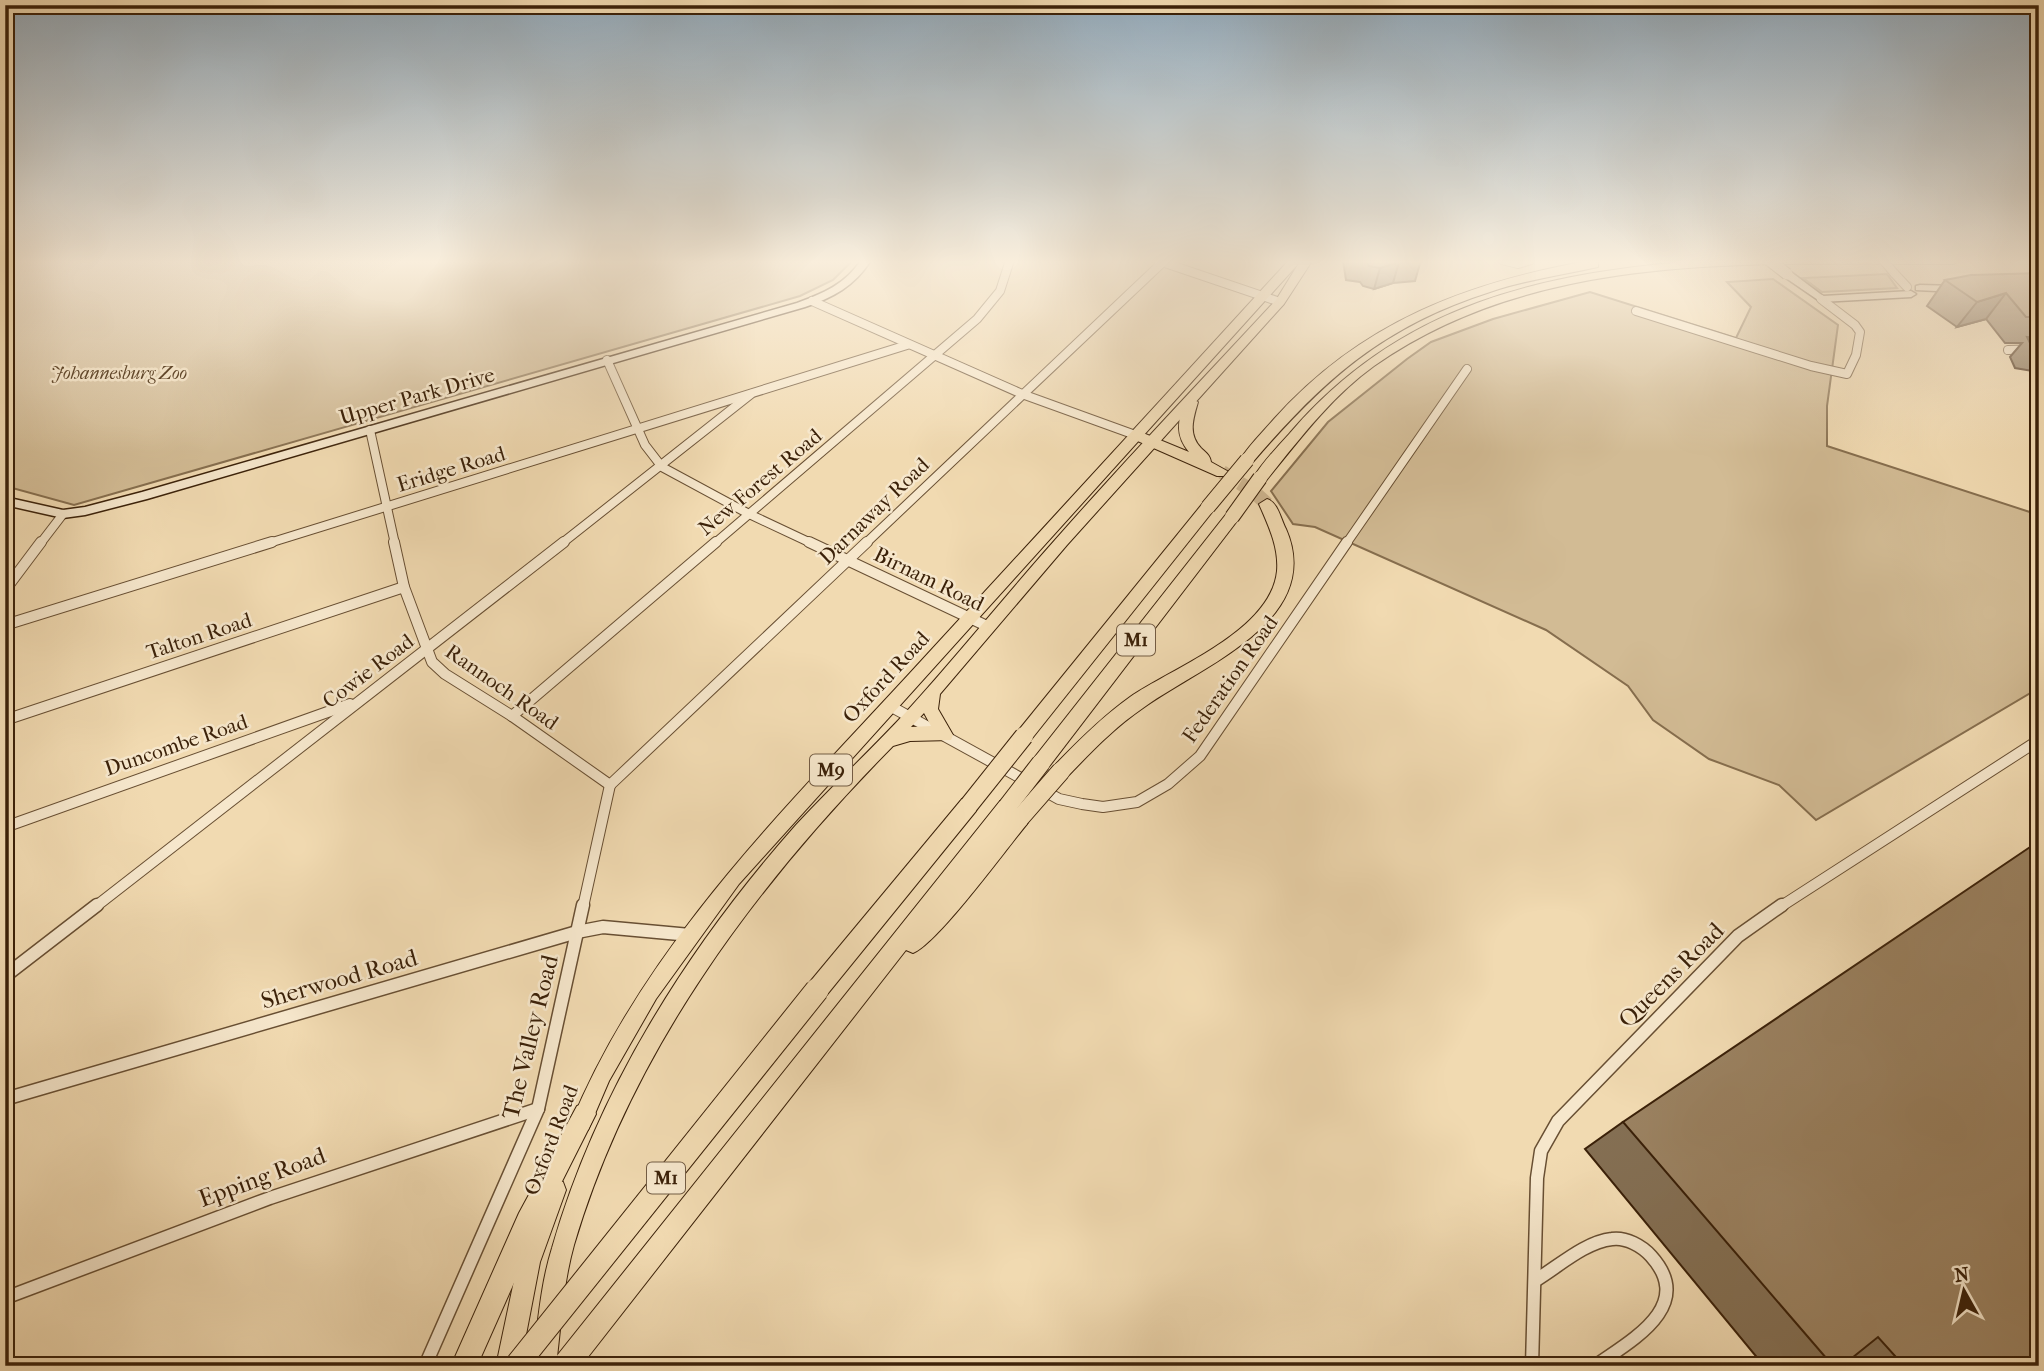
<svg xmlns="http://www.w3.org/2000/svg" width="2044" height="1371" font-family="'IM FELL French Canon',serif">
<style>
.green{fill:#d2bb94;stroke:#866e4e;stroke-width:2}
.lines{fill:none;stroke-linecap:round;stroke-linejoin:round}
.highway-tunnel{stroke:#cdb58f;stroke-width:14;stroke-dasharray:14 7;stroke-linecap:butt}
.street-far2-casing{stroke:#684f33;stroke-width:10}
.street-far1-casing{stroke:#684f33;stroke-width:12}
.street-casing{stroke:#684f33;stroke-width:15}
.secondary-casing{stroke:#3b2109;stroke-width:3}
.primary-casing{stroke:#3b2109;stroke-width:2}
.highway-casing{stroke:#3b2109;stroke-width:2}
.street-far2{stroke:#f6e7cc;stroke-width:8}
.street-far1{stroke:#f6e7cc;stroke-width:10}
.street{stroke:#f6e7cc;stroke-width:12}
.secondary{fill:#f6e7cc;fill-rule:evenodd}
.primary{fill:#f1dab1;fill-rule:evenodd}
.highway{fill:#f1dab1;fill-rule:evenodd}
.street-bridge-casing{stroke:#684f33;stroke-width:10;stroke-linecap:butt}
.secondary-bridge-casing{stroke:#3b2109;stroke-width:13;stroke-linecap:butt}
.highway-bridge-far2-casing{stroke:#3b2109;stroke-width:16;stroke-linecap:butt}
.highway-bridge-far1-casing{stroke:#3b2109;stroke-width:20;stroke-linecap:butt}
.highway-bridge-casing{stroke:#3b2109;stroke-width:25;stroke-linecap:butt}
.street-bridge{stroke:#f6e7cc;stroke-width:8}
.secondary-bridge{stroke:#f6e7cc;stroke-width:11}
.highway-bridge-far2{stroke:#f1dab1;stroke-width:14}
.highway-bridge-far1{stroke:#f1dab1;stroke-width:18}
.highway-bridge{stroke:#f1dab1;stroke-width:23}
.wall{fill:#846f53;stroke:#3b2109;stroke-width:2}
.shaded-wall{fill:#6c5a43;stroke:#3b2109;stroke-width:2}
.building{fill:#9a8160;stroke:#3b2109;stroke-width:2}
.labels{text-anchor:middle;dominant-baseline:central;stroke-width:5;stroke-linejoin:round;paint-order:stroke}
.far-park-label{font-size:18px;font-style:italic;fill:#61482c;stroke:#f6e7cc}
.shield{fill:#f6e7cc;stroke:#735c44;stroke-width:2}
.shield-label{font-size:19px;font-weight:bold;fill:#3b2109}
.street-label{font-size:21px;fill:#3b2109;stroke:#f6e7cc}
.near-street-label{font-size:24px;fill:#3b2109;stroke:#f6e7cc}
</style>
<rect width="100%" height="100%" fill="#f1dab1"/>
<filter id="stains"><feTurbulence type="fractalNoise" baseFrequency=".00286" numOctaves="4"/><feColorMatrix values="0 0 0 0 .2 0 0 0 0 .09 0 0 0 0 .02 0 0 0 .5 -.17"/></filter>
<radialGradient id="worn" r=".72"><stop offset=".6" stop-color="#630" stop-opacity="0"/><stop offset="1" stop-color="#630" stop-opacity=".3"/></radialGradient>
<g class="green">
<path d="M5 260H853L833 280 800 296 74 505 5 486Z"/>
<path d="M1887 274 1897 288 1822 292 1803 278Z"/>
<path d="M1773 279 1838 325 1827 406V446L2039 515V688L1816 820 1779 785 1709 759 1653 720 1628 686 1546 630 1315 527 1293 524 1271 491 1328 422 1407 359 1431 342 1493 319 1590 292 1736 338 1751 307 1727 282Z"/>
</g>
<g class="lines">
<path class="highway-tunnel" d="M1222 472 1254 492 1267 504"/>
<defs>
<g id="street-far2">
<path d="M1502 260 1518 264 1531 260"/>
<path d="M1159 261 1280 302"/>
<path d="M1894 273 1907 287"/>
<path d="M812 301 1022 394 1138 436"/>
<path d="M1636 311 1811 366 1847 374 1856 355 1860 332 1855 325 1821 299"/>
<path d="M2008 350 2039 349"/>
<path d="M607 360 645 445 662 467 749 514 813 544"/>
<path d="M370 430 395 544"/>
<path d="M40 544 63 514"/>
<path d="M266 544 907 345"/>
<path d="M561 544 751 394"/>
<path d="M714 544 977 319 1000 291 1010 260"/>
<path d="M865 544 1163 262"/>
<path d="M1346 544 1467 369"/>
</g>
<g id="street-far1">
<path d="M394 542 404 587 432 662 445 674 512 716 610 785"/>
<path d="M809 542 989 627"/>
<path d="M5 590 41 542"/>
<path d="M5 625 272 542"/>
<path d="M890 706 1059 799 1082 804 1103 807 1137 802 1168 784 1200 756 1347 542"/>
<path d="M512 716 716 542"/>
<path d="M5 720 404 587"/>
<path d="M610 785 867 542"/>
<path d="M5 827 350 704"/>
<path d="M95 907 564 542"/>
<path d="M583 907 610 785"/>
<path d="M1780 907 2039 740"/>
</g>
<g id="street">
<path d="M5 976 97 905"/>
<path d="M5 1099 577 932 603 927 690 935"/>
<path d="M1536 1280C1559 1266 1585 1242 1612 1239 1626 1237 1642 1246 1651 1256 1696 1306 1632 1340 1595 1366"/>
<path d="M5 1298 270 1198 538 1109"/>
<path d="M425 1366 538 1109 583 905"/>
<path d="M1532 1366 1537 1178 1541 1151 1558 1121 1738 936 1782 905"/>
</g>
<g id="secondary">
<path d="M861 260H871C855 286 832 298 805 307L147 499 85 515 63 518 5 505V497L63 510 85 507 142 492 797 303C822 294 846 284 861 260Z"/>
<path d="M1783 272H1791L1823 296 1911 291 1916 294 1911 297 1821 302 1783 276Z"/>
<path d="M1920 285 1957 286 1962 289 1957 292 1916 290V286Z"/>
</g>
<g id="primary">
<path d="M1289 260 1312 261 1284 304 1067 545 940 694 938 709 953 735 951 740 910 741 893 746C753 888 631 1052 574 1245 563 1284 561 1326 556 1366H532C538 1326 540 1286 552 1248 597 1091 688 947 796 825 832 786 871 750 907 711 958 655 1005 596 1055 540 1127 458 1202 380 1276 300L1299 263 739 884 656 999 609 1081 588 1130 581 1133 574 1130 571 1123C644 946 782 812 910 673 1036 536 1163 398 1289 260ZM924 713 931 726 911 727Z"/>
<path d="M555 1179 563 1182 566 1190 540 1262 520 1366H496L518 1262 547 1182Z"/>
</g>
<g id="highway">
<path d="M1593 260 1598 261V267C1562 275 1525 280 1490 292 1383 326 1323 380 1252 463H1242L1240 460C1249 445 1263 432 1274 419 1361 322 1467 282 1593 260Z"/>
<path d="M1707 260H1960L1954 264C1760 265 1541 248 1374 366 1331 397 1298 441 1265 482L1260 483 1253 478C1263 462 1277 447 1290 433 1401 303 1544 272 1707 260Z"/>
<path d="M1191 398 1198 402C1193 419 1188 434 1201 448 1206 453 1210 455 1211 462L1229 472 1227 476H1217L1133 439 1131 436 1133 433H1143L1189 452C1175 435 1178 422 1184 402Z"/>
<path d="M1267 499C1278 502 1281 520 1286 529 1326 621 1199 667 1143 708 1115 727 1091 752 1068 776L1061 779 1054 776 1052 771 1054 766C1078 741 1102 717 1130 697 1174 667 1271 631 1277 571 1279 547 1268 525 1259 504Z"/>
<path d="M1208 502 1216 507 1213 511 1030 741 1024 743 1018 741 1015 736 1018 731 1203 503Z"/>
<path d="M1232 512 1237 513 1240 517 1237 521 1048 768 1041 771 1034 768 1032 763 1034 758 1227 513Z"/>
<path d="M969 797 976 799 978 805 976 811 825 997 817 1000 809 997 806 990 809 983 962 799Z"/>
<path d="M1007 799 1014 801 1016 807 1014 812 1020 810 1027 812 1030 818 1027 824C1006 849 938 943 913 953L906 950 581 1366H552L556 1357 1000 801Z"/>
<path d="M585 1103 593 1106 596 1114 537 1231 477 1366H451L519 1213 577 1106Z"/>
</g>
</defs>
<use href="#street-far2" class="street-far2-casing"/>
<use href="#street-far1" class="street-far1-casing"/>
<use href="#street" class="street-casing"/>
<use href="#secondary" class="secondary-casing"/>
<use href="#primary" class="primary-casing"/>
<use href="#highway" class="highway-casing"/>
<use href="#street-far2" class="street-far2"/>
<use href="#street-far1" class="street-far1"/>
<use href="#street" class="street"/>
<use href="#secondary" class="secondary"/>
<use href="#primary" class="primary"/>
<use href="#highway" class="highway"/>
<defs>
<path id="street-bridge" d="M1883 260 1894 273"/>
<path id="secondary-bridge" d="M1769 260 1787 274"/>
<g id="highway-bridge-far2">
<path d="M1208 507 1247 460"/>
<path d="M1232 517 1260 478"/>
</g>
<g id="highway-bridge-far1">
<path d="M969 805 1024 736"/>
<path d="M1007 807 1041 763"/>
<path d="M1020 818 1061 771"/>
</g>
<path id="highway-bridge" d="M516 1366 817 990"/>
</defs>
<use href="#street-bridge" class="street-bridge-casing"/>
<use href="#secondary-bridge" class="secondary-bridge-casing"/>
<use href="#highway-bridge-far2" class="highway-bridge-far2-casing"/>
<use href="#highway-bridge-far1" class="highway-bridge-far1-casing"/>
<use href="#highway-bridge" class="highway-bridge-casing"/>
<use href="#street-bridge" class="street-bridge"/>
<use href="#secondary-bridge" class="secondary-bridge"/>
<use href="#highway-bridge-far2" class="highway-bridge-far2"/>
<use href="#highway-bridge-far1" class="highway-bridge-far1"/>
<use href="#highway-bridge" class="highway-bridge"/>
</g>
<g class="wall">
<path d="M1343 260H1421L1415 281 1393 283 1374 289 1363 286 1360 282 1346 280Z"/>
<path d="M2039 273V372L2015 368 2010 357 2022 343H2005L1986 319 1957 327 1927 306 1945 280Z"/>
<path d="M1623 1122 2039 1366H1764L1585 1149Z"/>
</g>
<g class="shaded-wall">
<path d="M1399 262 1393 283 1374 289 1380 268Z"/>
<path d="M2006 293 1986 319 1957 327 1977 302Z"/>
</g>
<g class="building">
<path d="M1359 260H1421L1399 262 1380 268 1369 266 1365 261Z"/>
<path d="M2039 273V317H2026L2006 293 1977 302 1945 280 1971 275Z"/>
<path d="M2027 337 2039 338V348L2032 347Z"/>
<path d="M2039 841V1366H1904L1878 1337 1842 1366H1833L1623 1122Z"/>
</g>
<linearGradient id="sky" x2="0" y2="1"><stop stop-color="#93aabb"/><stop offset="0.58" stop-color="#f9eedc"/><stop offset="1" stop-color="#f9eedc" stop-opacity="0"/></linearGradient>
<rect width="2044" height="452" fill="url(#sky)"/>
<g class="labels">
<g class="far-park-label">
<text x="119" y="373">Johannesburg Zoo</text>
</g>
<g class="shield">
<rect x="1117" y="624.5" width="38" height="31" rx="5"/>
<rect x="810" y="754.5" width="42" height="31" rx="5"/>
<rect x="647" y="1162.5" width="38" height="31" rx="5"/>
</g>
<g class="shield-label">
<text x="1136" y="640">M1</text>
<text x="831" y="770">M9</text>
<text x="666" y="1178">M1</text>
</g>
<g class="street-label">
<text transform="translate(417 396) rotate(-16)">Upper Park Drive</text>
<text transform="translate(451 469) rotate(-17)">Eridge Road</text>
<text transform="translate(760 482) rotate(-40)">New Forest Road</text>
<text transform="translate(874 511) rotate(-44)">Darnaway Road</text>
<text transform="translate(929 579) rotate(26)">Birnam Road</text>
<text transform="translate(199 636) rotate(-18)">Talton Road</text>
<text transform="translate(368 671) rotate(-37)">Cowie Road</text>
<text transform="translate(886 677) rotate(-47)">Oxford Road</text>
<text transform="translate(1230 679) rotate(-55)">Federation Road</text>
<text transform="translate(502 687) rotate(35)">Rannoch Road</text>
<text transform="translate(176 745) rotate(-19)">Duncombe Road</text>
<text transform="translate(551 1140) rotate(-69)">Oxford Road</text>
</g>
<g class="near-street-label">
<text transform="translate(1671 975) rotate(-45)">Queens Road</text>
<text transform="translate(339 979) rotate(-16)">Sherwood Road</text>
<text transform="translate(530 1037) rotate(-76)">The Valley Road</text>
<text transform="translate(262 1177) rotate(-20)">Epping Road</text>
</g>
</g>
<rect width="2044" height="1371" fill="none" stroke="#f1dab1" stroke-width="28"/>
<rect x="7" y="7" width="2030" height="1357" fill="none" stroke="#3b2109" stroke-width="3.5"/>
<rect x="14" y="14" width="2016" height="1343" fill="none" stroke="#3b2109" stroke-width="2"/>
<g transform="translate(1964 1291) rotate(352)" stroke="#f6e7cc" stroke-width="5" paint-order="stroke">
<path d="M0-5L12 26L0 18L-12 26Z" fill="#3b2109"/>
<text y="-10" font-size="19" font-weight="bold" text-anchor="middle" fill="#3b2109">N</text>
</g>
<rect width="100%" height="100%" filter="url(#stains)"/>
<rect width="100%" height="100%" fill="url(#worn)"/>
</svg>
